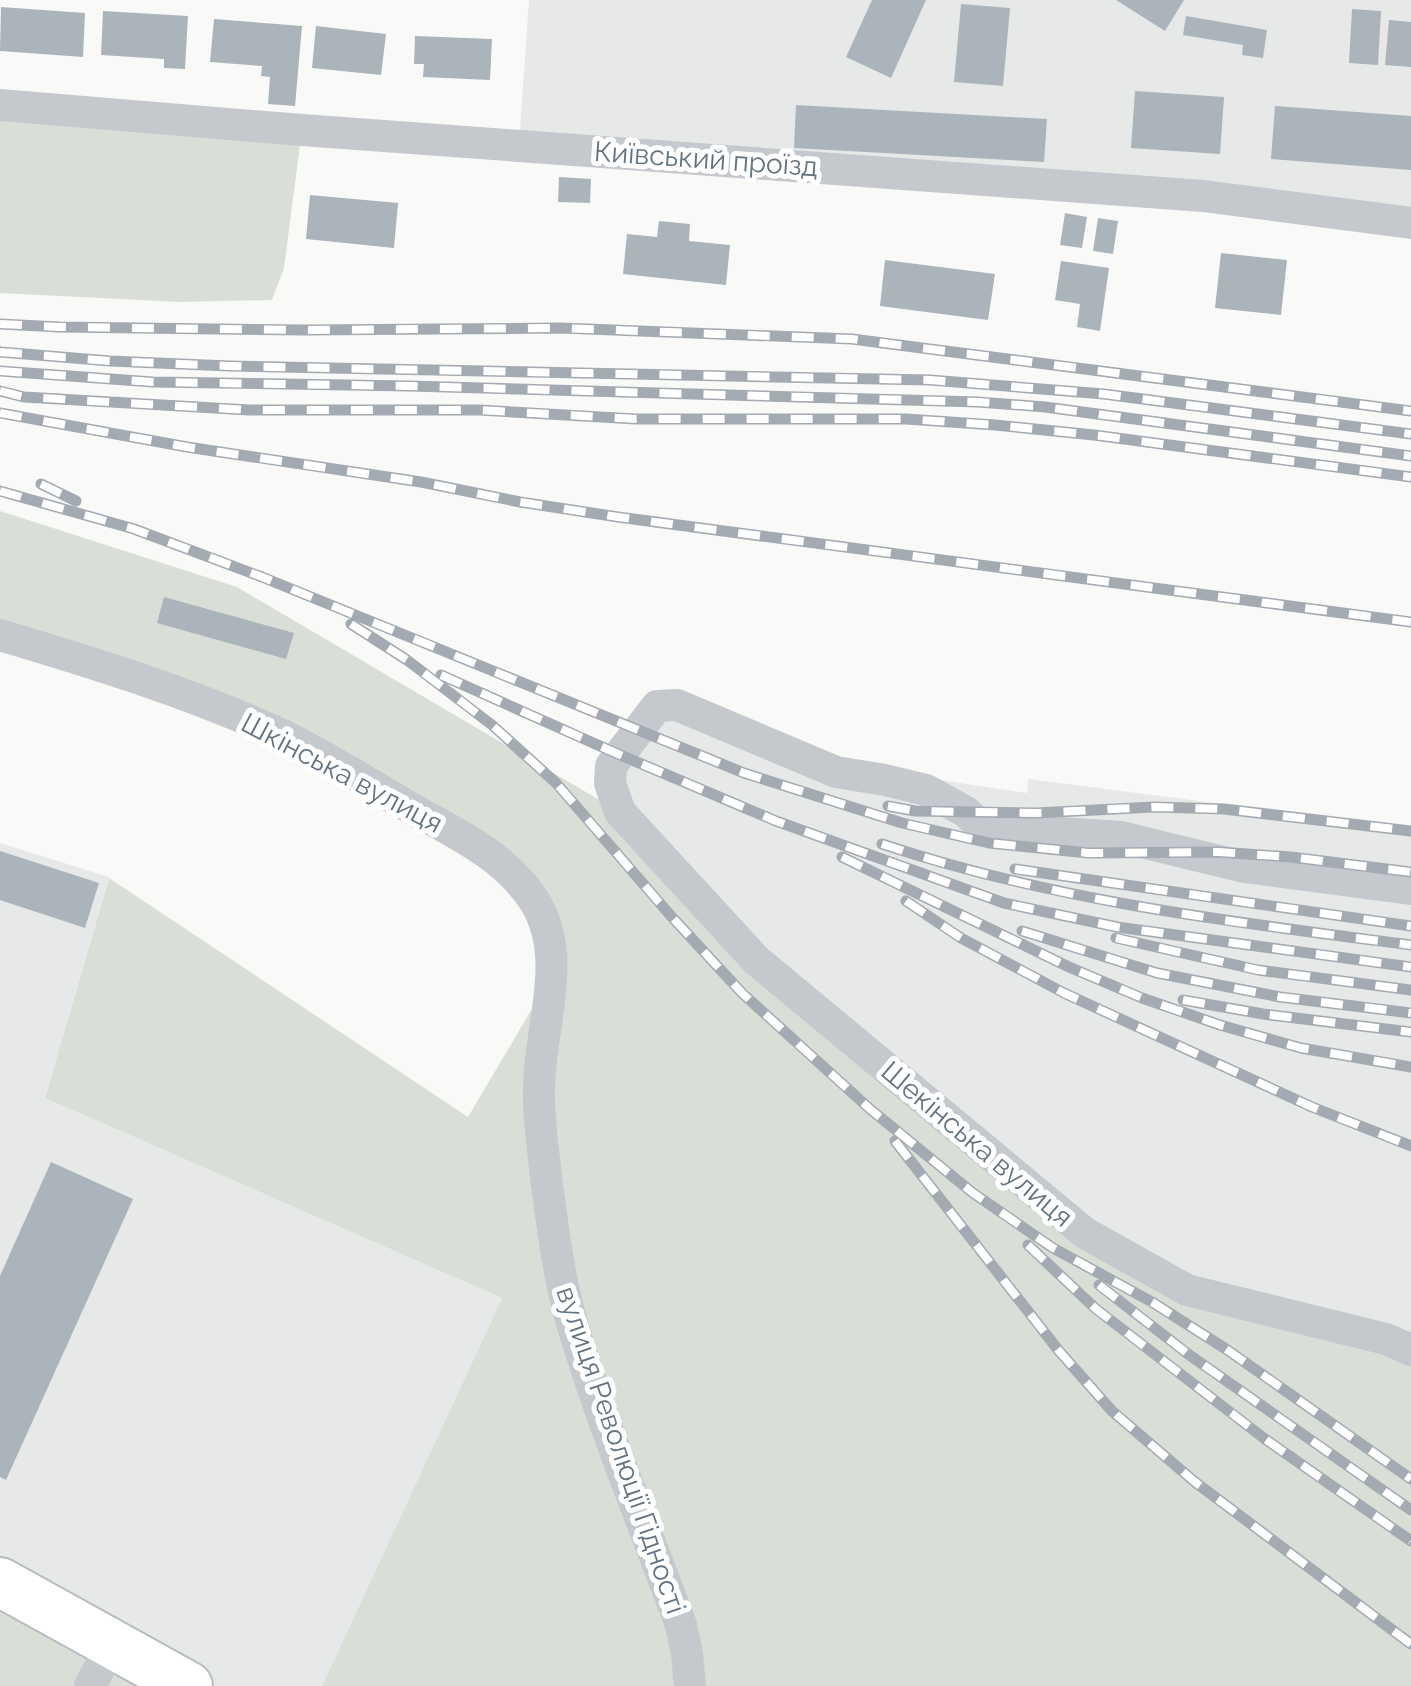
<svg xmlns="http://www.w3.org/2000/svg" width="1411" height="1686" font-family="Raleway,sans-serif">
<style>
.built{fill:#e7e9e8}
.green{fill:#d9dfd6}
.building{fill:#abb4ba}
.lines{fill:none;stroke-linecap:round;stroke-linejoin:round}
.secondary-casing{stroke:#b7bcc1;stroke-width:52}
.street{stroke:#c5c9cd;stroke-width:32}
.secondary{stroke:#fff;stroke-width:48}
.rail-casing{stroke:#a3aab1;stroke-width:11}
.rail{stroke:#fff;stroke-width:8;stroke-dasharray:22;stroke-linecap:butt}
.labels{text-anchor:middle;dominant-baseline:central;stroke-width:10;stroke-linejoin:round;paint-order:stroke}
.street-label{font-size:28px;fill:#647483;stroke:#fff}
</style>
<rect width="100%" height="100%" fill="#f9faf7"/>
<g class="built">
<path d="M529 0H1411V221L519 145Z"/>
<path d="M657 706 800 759 1027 793 1028 779 1411 828V1350L1187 1290 1085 1233 756 960 620 812 611 766Z"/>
<path d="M0 843 109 877 45 1098 502 1298 322 1686H188L0 1583Z"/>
</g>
<g class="green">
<path d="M0 105 302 130 284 268 272 300 180 302 0 293Z"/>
<path d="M0 511 237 587 620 812 850 1039 1187 1290 1411 1350V1686H322L502 1298 45 1098 109 878 468 1117 552 975 535 902 309 750 0 635Z"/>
<path d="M0 1583 188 1686H0Z"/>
</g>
<g class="building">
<path d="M872 0H926L891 78 846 57Z"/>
<path d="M1116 0H1184L1165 31Z"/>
<path d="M961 4 1010 8 1003 86 954 82Z"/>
<path d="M1 7 85 13 83 57 0 51Z"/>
<path d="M1352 9 1381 11 1378 65 1349 63Z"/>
<path d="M103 11 188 16 185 69 164 68V59L101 55Z"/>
<path d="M1186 16 1267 30 1263 58 1242 55 1243 45 1183 35Z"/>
<path d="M214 19 302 26 295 106 268 104 270 77 261 76 262 66 210 62Z"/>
<path d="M1389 20 1411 22V67L1385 65Z"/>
<path d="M316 26 386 34 381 75 312 68Z"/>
<path d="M415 36 492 39 490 80 423 77 424 64H414Z"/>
<path d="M1135 91 1224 97 1220 154 1131 148Z"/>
<path d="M796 105 1047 119 1044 162 794 148Z"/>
<path d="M1275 106 1411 116V170L1271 159Z"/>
<path d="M559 177 591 179 590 203 558 202Z"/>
<path d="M310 195 398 203 394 248 306 239Z"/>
<path d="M1065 213 1087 217 1082 248 1060 245Z"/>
<path d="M1098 218 1118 221 1113 254 1093 251Z"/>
<path d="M659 221 690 224 689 241 730 245 726 285 623 274 627 234 657 237Z"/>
<path d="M1221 253 1287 260 1281 315 1215 308Z"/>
<path d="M885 260 995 274 988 320 880 306Z"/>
<path d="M1061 261 1109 268 1100 331 1077 327 1080 304 1055 300Z"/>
<path d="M164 597 294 633 286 659 157 623Z"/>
<path d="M0 851 99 883 85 928 0 900Z"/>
<path d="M51 1162 133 1199 6 1480 0 1477V1276Z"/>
</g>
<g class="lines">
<defs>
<path id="secondary" d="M0 1582 188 1686"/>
</defs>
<use href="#secondary" class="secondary-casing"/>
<g class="street">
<path d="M0 105 302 130 1203 196 1411 223"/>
<path d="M0 635C94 663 188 692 278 733 323 754 366 782 409 807 455 833 506 856 535 902 569 958 540 1025 539 1087 538 1117 543 1147 546 1177 553 1229 559 1283 575 1333 605 1431 645 1528 681 1625L687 1654 690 1686"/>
<path d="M1411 889 1244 867 1121 837 983 828 966 812 926 790 885 780 836 772 677 705 657 706 611 766 610 783 620 812 756 960 1085 1233 1187 1290 1386 1339 1411 1350"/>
<path d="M90 1686 112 1644"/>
</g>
<use href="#secondary" class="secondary"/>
<defs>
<g id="rail">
<path d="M0 324 59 327 304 330 561 328 852 339 1411 411"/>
<path d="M0 352 110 361 229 366 930 380 1104 394 1411 434"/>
<path d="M0 371 153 382 409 386 978 402 1045 407 1411 456"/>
<path d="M0 391 24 397 249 410H479L636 419H906L995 425 1094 435 1411 477"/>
<path d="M0 413 187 447 421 482 520 502 618 517 1411 622"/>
<path d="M41 484 76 501"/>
<path d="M0 491 134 529 262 577 744 773 902 823 989 843 1088 853 1219 852 1291 857 1411 872"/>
<path d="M351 624 407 660 492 725 556 783 671 916 742 993 870 1109 973 1193 1053 1248 1152 1302 1226 1349 1411 1479"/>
<path d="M441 675 618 754 776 821 1004 903 1117 927 1411 967"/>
<path d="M888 806 915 811 1036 813 1154 807 1224 809 1411 831"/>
<path d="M882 844C1054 901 1232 922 1411 945"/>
<path d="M842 857 1069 967 1142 998 1220 1025 1301 1048 1411 1067"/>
<path d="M1015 869 1411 926"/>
<path d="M906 901 961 938 1064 993 1312 1107 1411 1146"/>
<path d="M1022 931 1157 973 1280 997 1411 1013"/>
<path d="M1116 938 1258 970 1411 990"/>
<path d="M1183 1000 1263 1014 1411 1032"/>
<path d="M895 1141 1059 1351 1112 1411 1195 1482 1411 1644"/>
<path d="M1028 1245 1096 1309 1265 1439 1411 1541"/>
<path d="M1099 1285 1188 1354 1411 1510"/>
</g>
</defs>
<use href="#rail" class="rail-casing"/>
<use href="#rail" class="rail"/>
</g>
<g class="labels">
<g class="street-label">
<text transform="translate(706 159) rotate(4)">Київський проїзд</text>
<text transform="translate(342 773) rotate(28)">Шкінська вулиця</text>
<text transform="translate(977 1144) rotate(40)">Шекінська вулиця</text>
<text transform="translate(621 1450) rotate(71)">вулиця Революції Гідності</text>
</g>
</g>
</svg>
